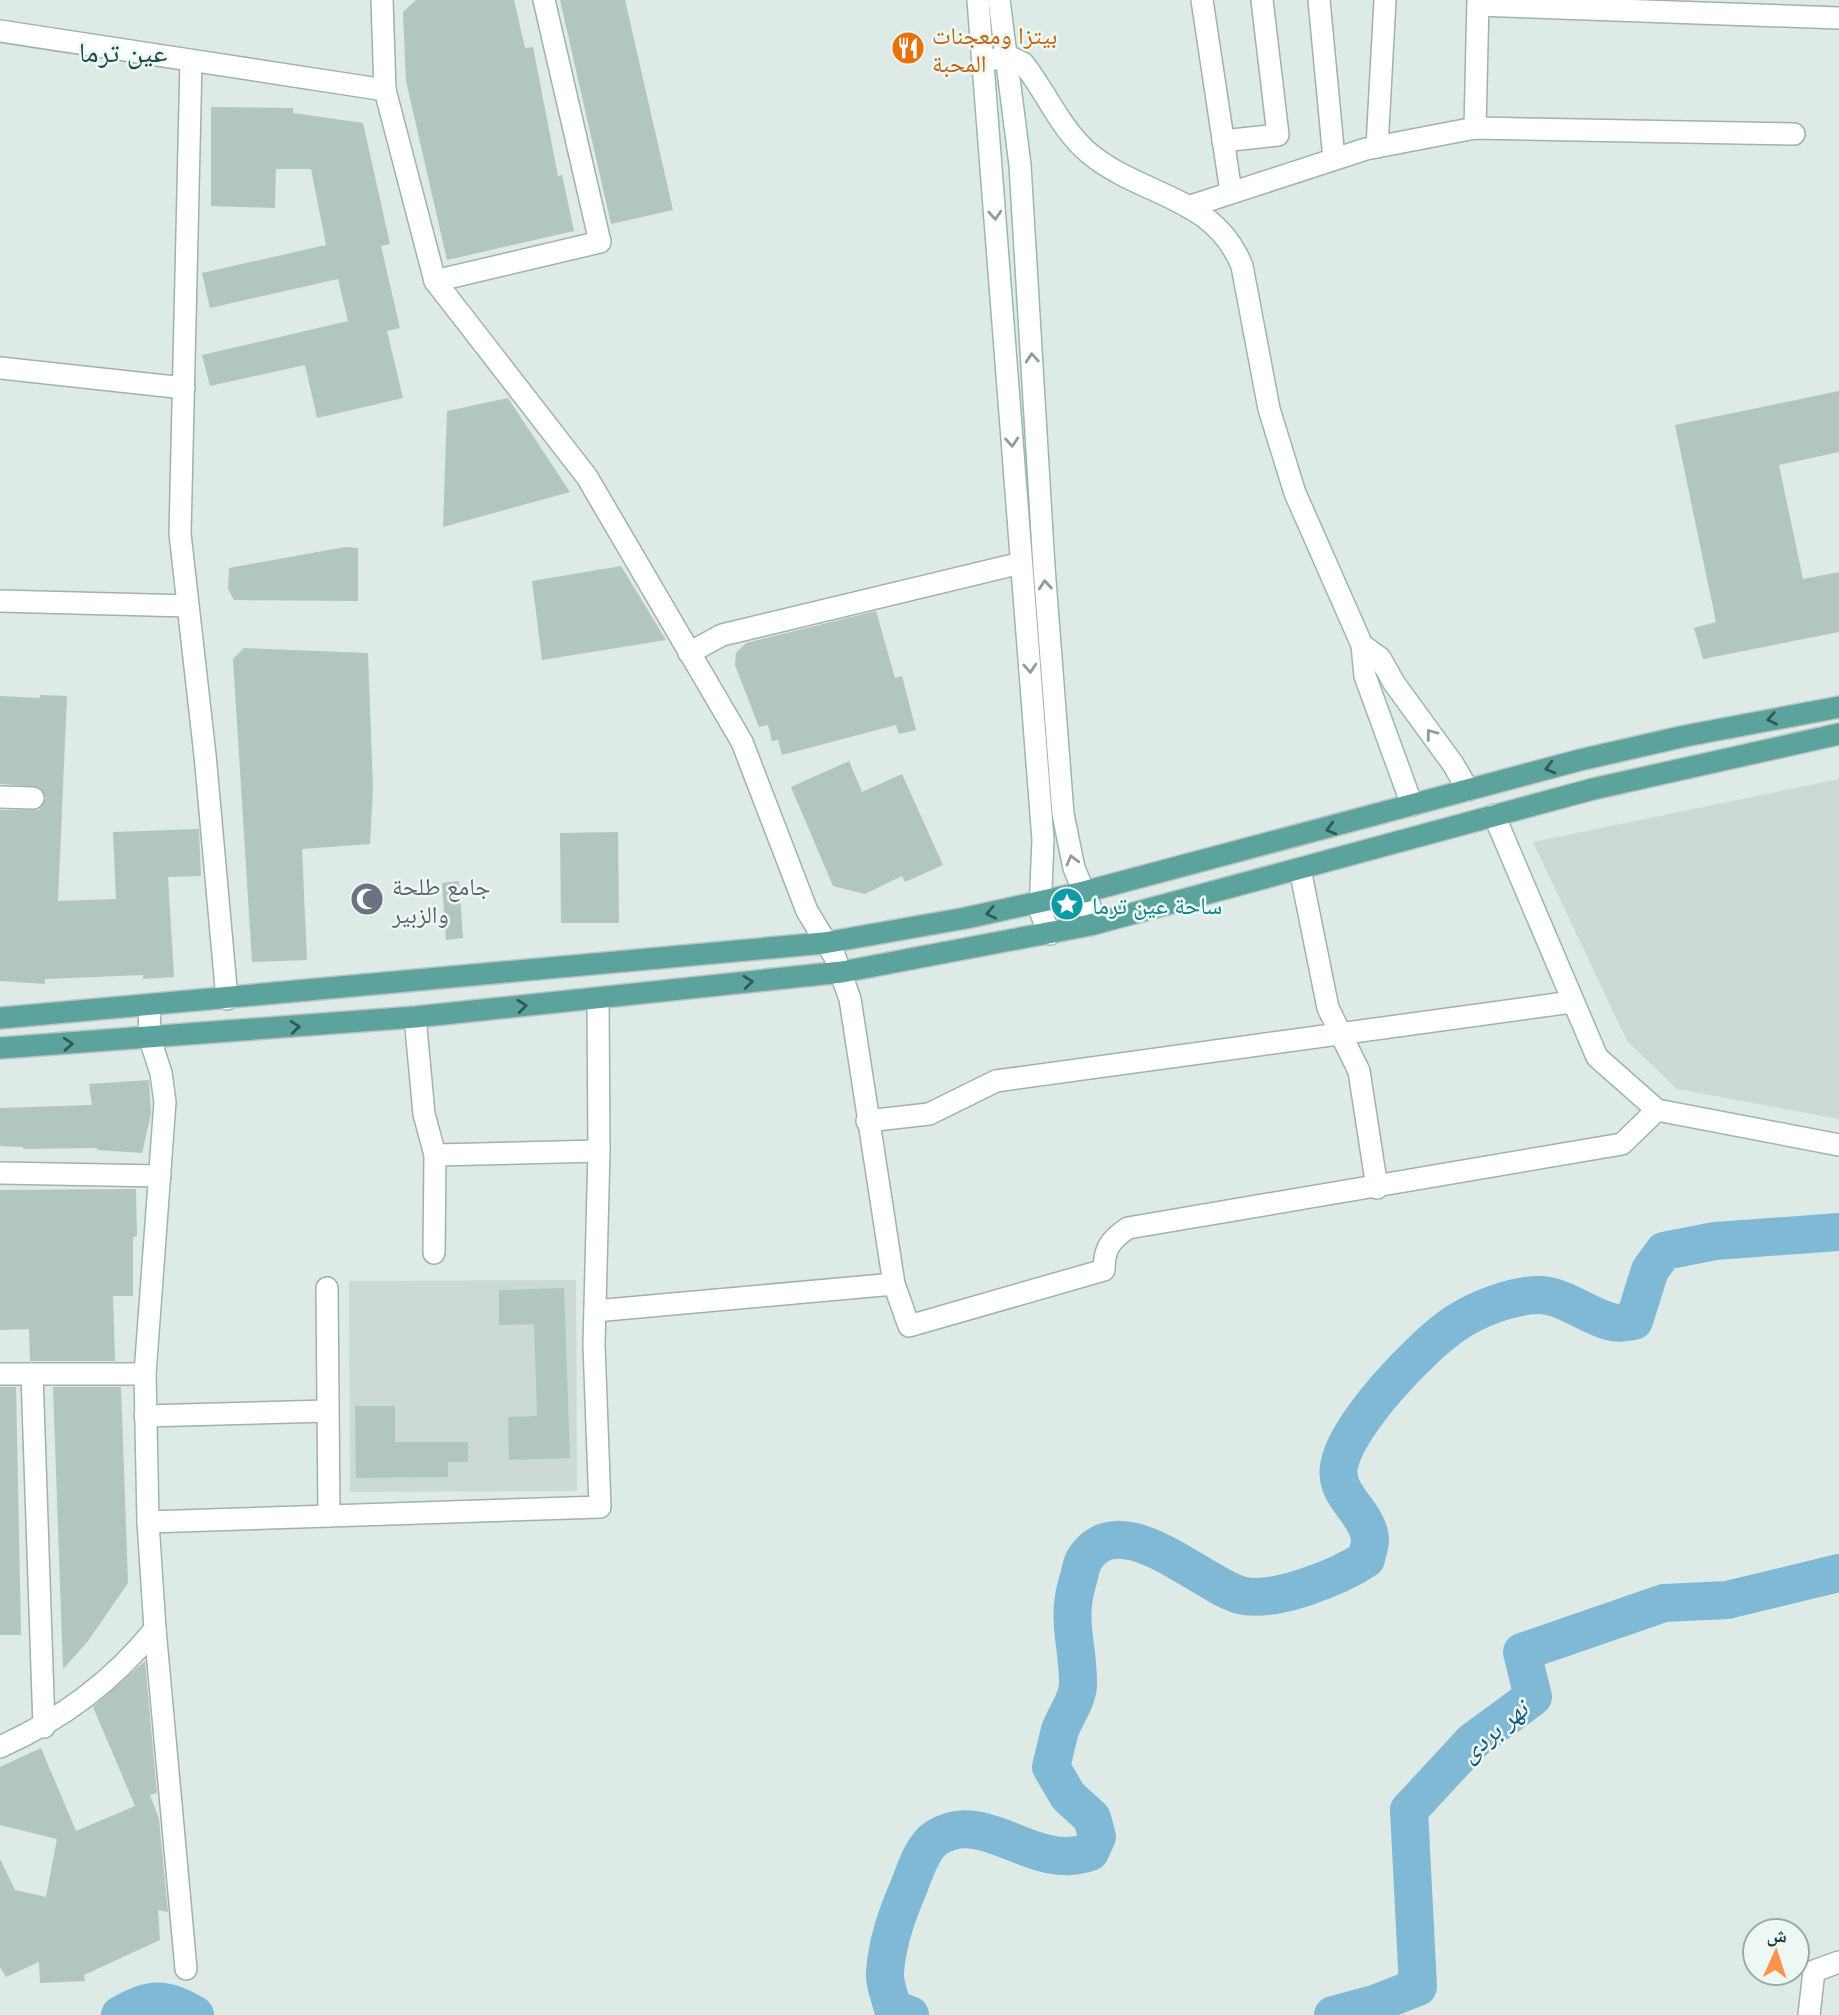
<svg xmlns="http://www.w3.org/2000/svg" width="1839" height="2015" font-family="'Open Sans','Noto Naskh Arabic',sans-serif">
<style>
.built{fill:#cbdad6}
.lines{fill:none;stroke-linecap:round;stroke-linejoin:round}
.river{stroke:#7fb9d5;stroke-width:38}
.building{fill:#b2c5c0}
.street-casing{stroke:#a0b2ae;stroke-width:24}
.secondary-casing{stroke:#9bb7b1;stroke-width:24}
.primary-casing{stroke:#bbc4c3;stroke-width:24}
.street{stroke:#fff;stroke-width:21}
.secondary{stroke:#fff;stroke-width:21}
.primary{stroke:#5da39d;stroke-width:21}
.oneway{stroke:#8e9c9b}
.oneway2{stroke:#305a56}
.labels{text-anchor:middle;dominant-baseline:central;stroke-width:5;stroke-linejoin:round;paint-order:stroke}
.food-label{font-size:24px;fill:#c56008;stroke:#edf7f4;text-anchor:start}
.worship-label{font-size:24px;fill:#5b616d;stroke:#edf7f4;text-anchor:start}
.culture-label{font-size:24px;fill:#0d838f;stroke:#edf7f4;text-anchor:start}
.water-label{font-size:26px;font-style:italic;fill:#14587a;stroke:#edf7f4}
.quarter-label{font-size:28px;fill:#184d49;stroke:#edf7f4}
</style>
<rect width="100%" height="100%" fill="#ddeae6"/>
<g class="built">
<path d="M1839 779V1119L1677 1089 1627 1041 1533 842Z"/>
<path d="M576 1280 577 1491 350 1492 349 1281Z"/>
</g>
<g class="lines">
<g class="river">
<path d="M120 2015C152 1997 164 1997 195 2015"/>
<path d="M910 2015 893 2009C890 1997 884 1983 885 1972 887 1944 897 1914 908 1889 914 1874 922 1847 936 1838 985 1806 1033 1873 1090 1852L1097 1837 1092 1818 1068 1796 1051 1767C1054 1755 1057 1742 1060 1730 1065 1717 1077 1700 1078 1686 1079 1646 1065 1621 1078 1580 1080 1574 1081 1565 1084 1560 1119 1503 1199 1583 1240 1595 1273 1604 1339 1577 1366 1559 1367 1553 1371 1544 1370 1538 1366 1510 1334 1496 1339 1466 1346 1425 1421 1346 1456 1323 1477 1309 1511 1296 1537 1295 1563 1294 1588 1317 1612 1322 1619 1324 1627 1322 1634 1321L1650 1270 1664 1251 1715 1241 1839 1232"/>
<path d="M1333 2015 1377 2003 1418 1987 1409 1810 1473 1741 1533 1697 1522 1652 1664 1603 1727 1600 1839 1573"/>
</g>
</g>
<g class="building">
<path d="M416 0H514L525 48 533 47 558 176 562 175 574 231 447 260 406 81 403 12Z"/>
<path d="M560 0H625L673 210 611 224Z"/>
<path d="M211 107 293 108V113L363 123 390 244 381 246 400 328 387 331 403 398 317 418 305 365 210 386 202 355 348 321 338 279 210 308 202 273 326 245 311 169H276L275 208 211 206Z"/>
<path d="M1839 391V452L1779 465 1803 579 1839 572V632L1703 659 1694 628 1716 622 1675 425Z"/>
<path d="M508 398 570 492 443 527 447 411Z"/>
<path d="M345 547 358 548V601L234 600 228 589 229 568Z"/>
<path d="M621 566 666 640 542 660 532 581Z"/>
<path d="M876 611 895 678 902 676 916 730 899 734 896 725 782 755 778 740 772 741 768 725 759 727 735 665 736 653 746 643Z"/>
<path d="M244 648 368 653 373 788 370 844 302 849 307 960 252 962 233 659Z"/>
<path d="M40 695 67 696 58 901 116 899 113 832 199 829 201 876 168 877 174 977 143 979V975L45 979V984L0 981V810H39L46 798 39 787 0 784V696L40 698Z"/>
<path d="M849 761 862 792 902 774 943 865 905 882 902 876 865 894 833 886 791 787Z"/>
<path d="M618 832 619 923H561L560 833Z"/>
<path d="M459 881 463 938 446 940 442 883Z"/>
<path d="M149 1080 151 1114 142 1153 98 1150 97 1148 23 1149V1147L0 1146V1108L92 1105 89 1084Z"/>
<path d="M136 1189 137 1236 133 1237V1296H113L115 1361H30L29 1329 0 1330V1190Z"/>
<path d="M564 1288 570 1458 509 1460 508 1417 537 1416 534 1324 499 1325V1290Z"/>
<path d="M0 1387H16L21 1635H0Z"/>
<path d="M53 1387H121L128 1583 88 1641 63 1669Z"/>
<path d="M355 1406H395V1442H468V1462H448V1477L356 1478Z"/>
<path d="M145 1661 157 1793 150 1795 159 1819 168 1912 158 1910 160 1940 84 1975 85 1981 40 1983 39 1962 6 1977 0 1967V1859L15 1890 46 1897 57 1839 0 1825V1767L41 1748 76 1831 135 1806 93 1707Z"/>
</g>
<g class="lines">
<defs>
<g id="street">
<path d="M382 0 385 90 435 281 587 477 742 742 807 911 835 957 850 999 894 1284 909 1326 1104 1270C1104 1249 1110 1240 1128 1228L1622 1144 1657 1110"/>
<path d="M1202 0 1231 192"/>
<path d="M1319 0 1334 159"/>
<path d="M1478 5 1839 18"/>
<path d="M0 31 385 90"/>
<path d="M191 61 180 534 205 755 227 999"/>
<path d="M1475 128 1478 0"/>
<path d="M1223 141 1278 135 1262 0"/>
<path d="M1377 147 1385 0"/>
<path d="M1188 207 1366 149 1475 128 1794 134"/>
<path d="M435 281 600 242 544 0"/>
<path d="M0 368 184 388"/>
<path d="M0 601 188 606"/>
<path d="M689 653 722 635 1021 563"/>
<path d="M0 797 33 798"/>
<path d="M1300 869 1328 1008 1359 1071 1377 1188"/>
<path d="M415 1017 424 1114 435 1155 434 1253"/>
<path d="M867 1121 929 1114 996 1081 1572 1002"/>
<path d="M435 1155 599 1151"/>
<path d="M0 1173 160 1176"/>
<path d="M327 1288 329 1516"/>
<path d="M595 1311 894 1284"/>
<path d="M0 1374H145"/>
<path d="M32 1374 44 1727"/>
<path d="M145 1416 326 1411"/>
<path d="M148 1522 600 1507 594 1345 599 1151 598 999"/>
<path d="M155 1629 186 1969"/>
<path d="M1809 2015 1814 1971 1839 1962"/>
</g>
<g id="secondary">
<path d="M978 0 1043 840 1040 911 1050 934"/>
<path d="M999 0 1020 165 1044 567 1063 814 1074 868 1091 909 1090 925"/>
<path d="M995 59 1012 58 1023 63C1047 93 1060 129 1090 154 1143 197 1214 196 1242 266L1269 409 1295 493 1362 645 1365 676 1412 805"/>
<path d="M1362 645 1380 658 1394 683 1453 764 1468 790"/>
<path d="M1494 815 1597 1057 1657 1110 1839 1145"/>
<path d="M0 1747C62 1719 112 1682 155 1629L148 1522 145 1374 165 1102 161 1073 150 1039 149 1006"/>
</g>
<g id="primary">
<path d="M0 1018 824 943 966 918 1084 892 1580 760 1685 736 1839 707"/>
<path d="M0 1048 415 1017 842 972 1090 925 1593 789 1839 734"/>
</g>
</defs>
<use href="#street" class="street-casing"/>
<use href="#secondary" class="secondary-casing"/>
<use href="#primary" class="primary-casing"/>
<use href="#street" class="street"/>
<use href="#secondary" class="secondary"/>
<use href="#primary" class="primary"/>
</g>
<defs><path id="oneway-chevron" d="M-2-3.5L2.5 0L-2 3.5" fill="none" stroke-width="1.6" stroke-linecap="round" stroke-linejoin="round" transform="scale(1.75)"/></defs>
<g class="oneway">
<use href="#oneway-chevron" transform="translate(995 215) rotate(86)"/>
<use href="#oneway-chevron" transform="translate(1032 358) rotate(-94)"/>
<use href="#oneway-chevron" transform="translate(1012 442) rotate(85)"/>
<use href="#oneway-chevron" transform="translate(1045 585) rotate(-95)"/>
<use href="#oneway-chevron" transform="translate(1030 668) rotate(86)"/>
<use href="#oneway-chevron" transform="translate(1431 734) rotate(-127)"/>
<use href="#oneway-chevron" transform="translate(1072 860) rotate(-105)"/>
</g>
<g class="oneway2">
<use href="#oneway-chevron" transform="translate(1772 719) rotate(169)"/>
<use href="#oneway-chevron" transform="translate(1550 768) rotate(165)"/>
<use href="#oneway-chevron" transform="translate(1331 829) rotate(165)"/>
<use href="#oneway-chevron" transform="translate(991 913) rotate(168)"/>
<use href="#oneway-chevron" transform="translate(748 982) rotate(-6)"/>
<use href="#oneway-chevron" transform="translate(522 1006) rotate(-6)"/>
<use href="#oneway-chevron" transform="translate(295 1027) rotate(-5)"/>
<use href="#oneway-chevron" transform="translate(68 1044) rotate(-4)"/>
</g>
<defs>
<symbol id="restaurant-disc" viewBox="-11 -11 22 22"><circle r="9.5" fill="#e8710a" stroke="#edf7f4"/><path d="M-5-6h1v4h1v-4h1v4h1v-4h1v5L-1.5 .5V6h-2V.5L-5-1ZM5-6V6H3V1.5H1.5Q1.5-4 5-6Z" fill="#fff"/></symbol>
<symbol id="mosque-disc" viewBox="-11 -11 22 22"><circle r="9.5" fill="#6b7280" stroke="#edf7f4"/><path d="M3.5-4.9A6 6 0 1 0 3.5 4.9A5 5 0 1 1 3.5-4.9Z" fill="#fff"/></symbol>
<symbol id="sight-disc" viewBox="-11 -11 22 22"><circle r="9.5" fill="#0f9aa8" stroke="#edf7f4"/><path d="M0-6L1.8-2.2L6-1.7L2.9 1.2L3.7 5.4L0 3.3L-3.7 5.4L-2.9 1.2L-6-1.7L-1.8-2.2Z" fill="#fff"/></symbol>
</defs>
<g fill-rule="evenodd">
<use href="#restaurant-disc" x="889" y="29" width="38" height="38"/>
<use href="#mosque-disc" x="348" y="880" width="38" height="38"/>
<use href="#sight-disc" x="1048" y="885" width="38" height="38"/>
</g>
<g class="labels">
<g class="food-label">
<text x="932" y="34">بيتزا ومعجنات<tspan x="932" dy="28">المحبة</tspan></text>
</g>
<g class="worship-label">
<text x="392" y="885">جامع طلحة<tspan x="392" dy="28">والزبير</tspan></text>
</g>
<g class="culture-label">
<text x="1092" y="904">ساحة عين ترما</text>
</g>
<g class="water-label">
<text transform="translate(1493 1730) rotate(-40)">نهر بردى</text>
</g>
<g class="quarter-label">
<text x="123" y="51">عين ترما</text>
</g>
</g>
<g transform="translate(1776 1952) rotate(3)"><circle r="33" fill="#edf7f4" stroke="#9aaba8" stroke-width="2"/>
<path d="M0-5L12 26L0 18L-12 26Z" fill="#fd9348"/>
<text y="-10" font-size="19" font-weight="bold" text-anchor="middle" fill="#1d3a37">ش</text>
</g>
</svg>
